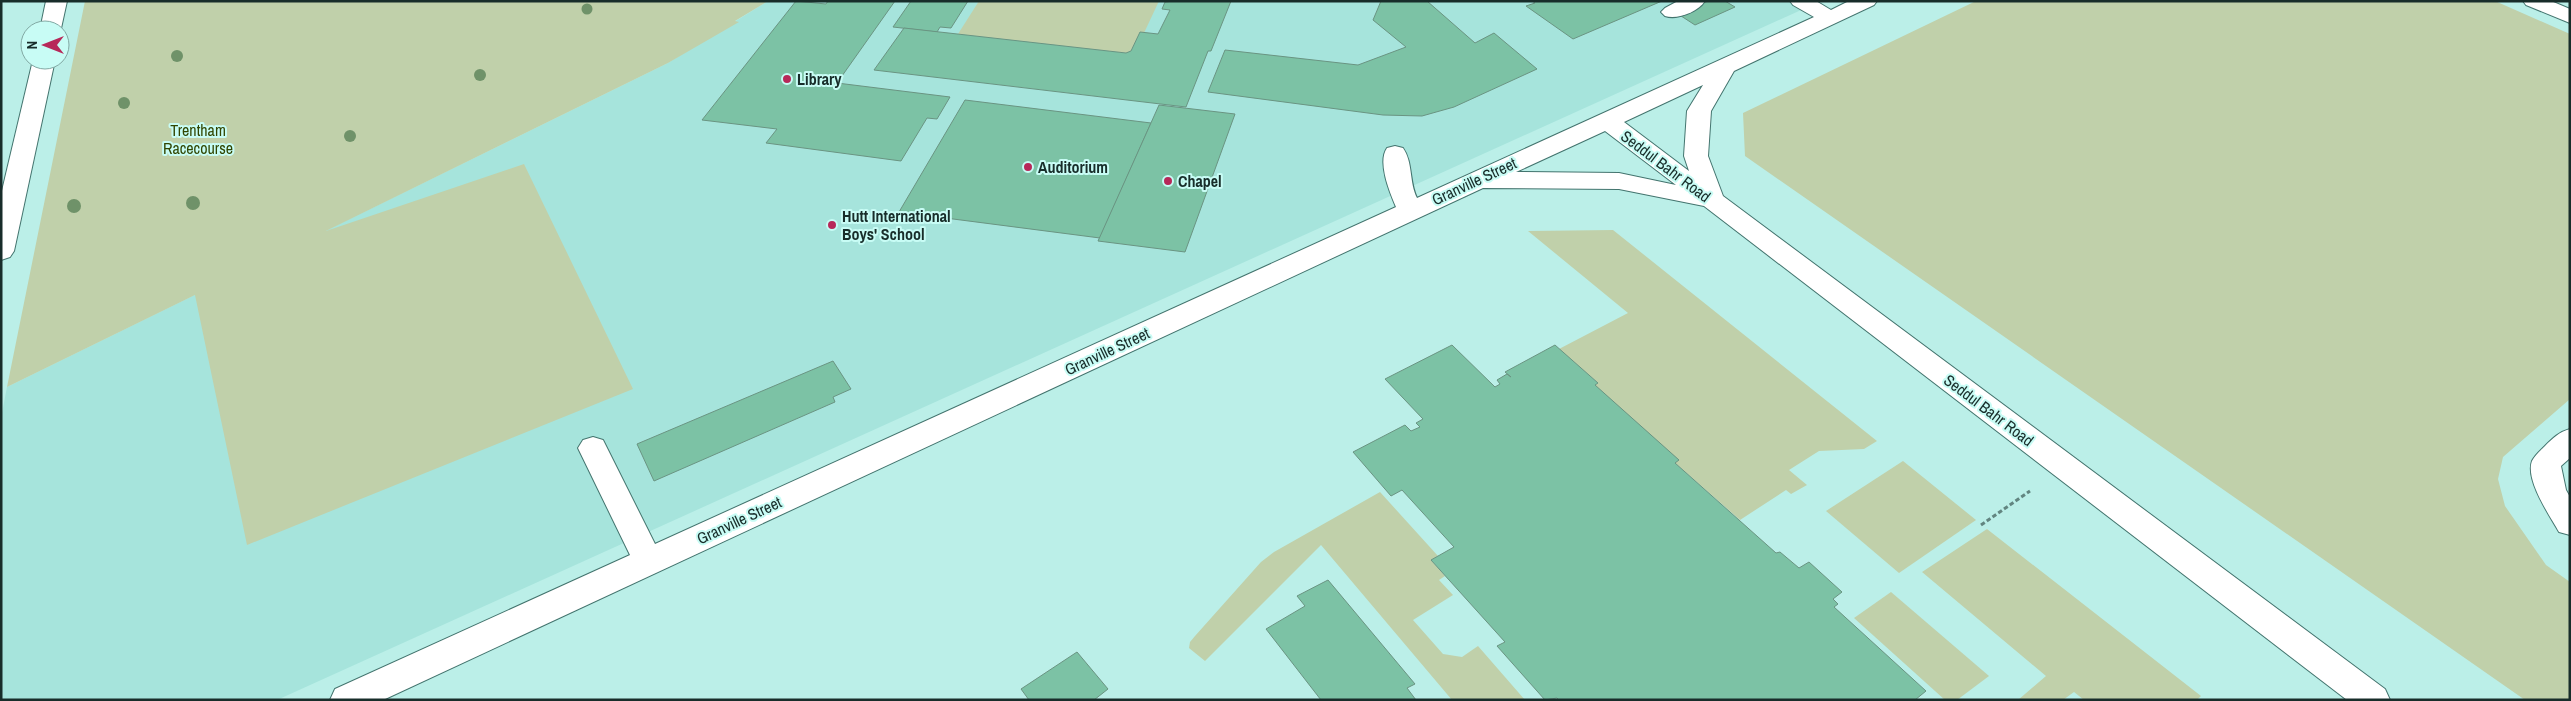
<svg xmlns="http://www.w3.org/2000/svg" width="2571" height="701" font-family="'Archivo Narrow',sans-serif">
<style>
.built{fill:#a6e4dc}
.green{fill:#c0d0aa}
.building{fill:#7cc2a5;stroke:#6a9482}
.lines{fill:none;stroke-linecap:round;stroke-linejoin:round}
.minor-casing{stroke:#43746e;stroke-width:2}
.path{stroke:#628580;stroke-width:3;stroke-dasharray:4.5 2.5;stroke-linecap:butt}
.minor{fill:#fff;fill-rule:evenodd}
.tree{fill:#6f9269}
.poi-dot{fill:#b72859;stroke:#c8fcf5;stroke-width:2}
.labels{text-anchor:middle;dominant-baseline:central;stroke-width:4;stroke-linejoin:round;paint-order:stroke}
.poi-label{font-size:16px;font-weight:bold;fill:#182d2a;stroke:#c8fcf5;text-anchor:start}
.park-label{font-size:16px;fill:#314501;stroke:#c8fcf5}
.street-label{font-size:16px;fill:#182d2a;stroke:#c8fcf5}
</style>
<rect width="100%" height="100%" fill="#bbefe8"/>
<path class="built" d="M768 1H1821L277 700H1V418L7 387 668 63Z"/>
<g class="green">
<path d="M85 1H768L735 21 739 22 668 63 326 231 524 164 633 389 247 545 195 295 7 387Z"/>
<path d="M979 1H1159L1144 33 1140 32 1131 51 1126 53 958 34Z"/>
<path d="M1976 1H2495L2570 34V399L2503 457 2498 479 2505 506 2546 565 2570 582V700H2525L1745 156 1743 113Z"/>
<path d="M1613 230 1877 441 1864 449 1819 451 1789 470 1807 485 1791 494 1786 490 1740 520 1675 463 1595 385 1598 383 1559 349 1628 313 1528 231Z"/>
<path d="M1903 461 1976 520 1899 573 1826 511Z"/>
<path d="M1380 492 1438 556 1431 560 1445 576 1439 580 1453 595 1413 620 1443 654 1462 657 1478 646 1525 700H1452L1321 545 1205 661 1189 648 1190 642 1195 636 1261 562 1274 552Z"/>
<path d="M1987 529 2201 696 2197 700H2084L2074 692 2063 700H2018L2046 676 1922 572Z"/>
<path d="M1891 592 1989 676 1957 700H1945L1854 618Z"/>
</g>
<g class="building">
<path d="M796 1 826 4 828 1H895L837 83 950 97 937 119 927 118 901 161 766 143 777 129 702 120Z"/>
<path d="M911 1H968L951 28 940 27 937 32 893 27Z"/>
<path d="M1174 1H1231L1211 51H1208L1186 107 874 70 904 28 1126 53 1131 51 1140 32 1158 34 1170 10 1162 9 1165 2Z"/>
<path d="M1381 1H1427L1475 43 1494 33 1537 69 1454 107 1422 116 1383 115 1208 92 1225 50 1358 65 1406 47 1373 20Z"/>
<path d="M1532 1H1662L1573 39 1526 6 1535 3Z"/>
<path d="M1708 1H1725L1735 7 1695 25 1678 14Z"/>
<path d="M965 100 1151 123 1100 238 899 212Z"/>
<path d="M1159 105 1235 114 1185 252 1098 241Z"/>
<path d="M1452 345 1495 387 1500 384 1497 380 1507 374 1511 377 1505 372 1555 345 1598 383 1595 385 1679 460 1675 463 1776 553 1780 552 1799 568 1809 562 1842 592 1833 599 1838 604 1834 607 1926 691 1915 700H1559L1557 698 1545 700 1497 646 1505 642 1431 560 1454 547 1402 490 1391 496 1353 452 1405 425 1411 431 1420 427 1416 423 1423 419 1385 379Z"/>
<path d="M833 361 851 389 833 397 835 402 654 481 637 444Z"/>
<path d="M1328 580 1415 684 1407 688 1416 700H1321L1266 629 1305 606 1297 596Z"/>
<path d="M1077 652 1108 689 1094 700H1029L1021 689Z"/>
</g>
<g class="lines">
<defs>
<g id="minor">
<path d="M46 1H67L60 33V30H40Z"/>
<path d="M1678 1H1705C1698 12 1677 20 1665 16L1661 12 1665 8Z"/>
<path d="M1790 1H1816L1831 10 1849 1H1877L1874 5 1734 71 1711 111 1708 156 1723 196 2385 689 2390 700H2347L1704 206 1619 189 1483 188 383 700H330L335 689 630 555 578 448 583 440 593 437 603 440 655 544 1396 207C1390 193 1377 162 1387 148L1395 146 1403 148C1413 162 1409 182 1417 198L1814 17 1793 5ZM1703 85 1687 111 1684 156 1689 171 1624 122ZM1605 131 1676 185 1619 173 1516 172Z"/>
<path d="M2523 1H2551L2570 9V23L2526 5Z"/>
<path d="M33 60H55L14 251 10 257 1 260V195Z"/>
<path d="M2570 429V458L2561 466 2566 490 2570 497V535L2559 532C2550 516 2525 480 2532 461 2535 455 2540 451 2545 446 2553 438 2559 432 2570 429Z"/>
</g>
</defs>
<use href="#minor" class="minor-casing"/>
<path class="path" d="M1981 525 2030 491"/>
<use href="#minor" class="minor"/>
</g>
<g class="tree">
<circle cx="587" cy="9" r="5.5"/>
<circle cx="177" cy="56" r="6"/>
<circle cx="480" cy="75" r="6"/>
<circle cx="124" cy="103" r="6"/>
<circle cx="350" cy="136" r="6"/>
<circle cx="193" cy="203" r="7"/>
<circle cx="74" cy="206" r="7"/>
</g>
<g class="poi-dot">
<circle cx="787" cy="79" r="5"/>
<circle cx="1028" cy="167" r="5"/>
<circle cx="1168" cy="181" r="5"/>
<circle cx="832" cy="225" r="5"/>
</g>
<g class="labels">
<g class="poi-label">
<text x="797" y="79">Library</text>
<text x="1038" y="167">Auditorium</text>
<text x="1178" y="181">Chapel</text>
<text x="842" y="216">Hutt International<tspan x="842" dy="18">Boys' School</tspan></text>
</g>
<g class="park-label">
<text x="198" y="130">Trentham<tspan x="198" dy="18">Racecourse</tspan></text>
</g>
<g class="street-label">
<text transform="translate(1666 166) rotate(37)">Seddul Bahr Road</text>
<text transform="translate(1474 181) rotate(-25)">Granville Street</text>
<text transform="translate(1107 351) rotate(-25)">Granville Street</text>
<text transform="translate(1989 410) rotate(37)">Seddul Bahr Road</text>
<text transform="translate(739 520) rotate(-25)">Granville Street</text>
</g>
</g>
<rect width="2571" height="701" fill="none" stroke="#182d2a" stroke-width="5"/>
<g transform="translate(45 45) rotate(270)"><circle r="24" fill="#c8fcf5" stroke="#82a9a4"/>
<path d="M0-4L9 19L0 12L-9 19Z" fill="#b72859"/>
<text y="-8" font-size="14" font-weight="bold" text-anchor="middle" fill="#182d2a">N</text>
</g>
</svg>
